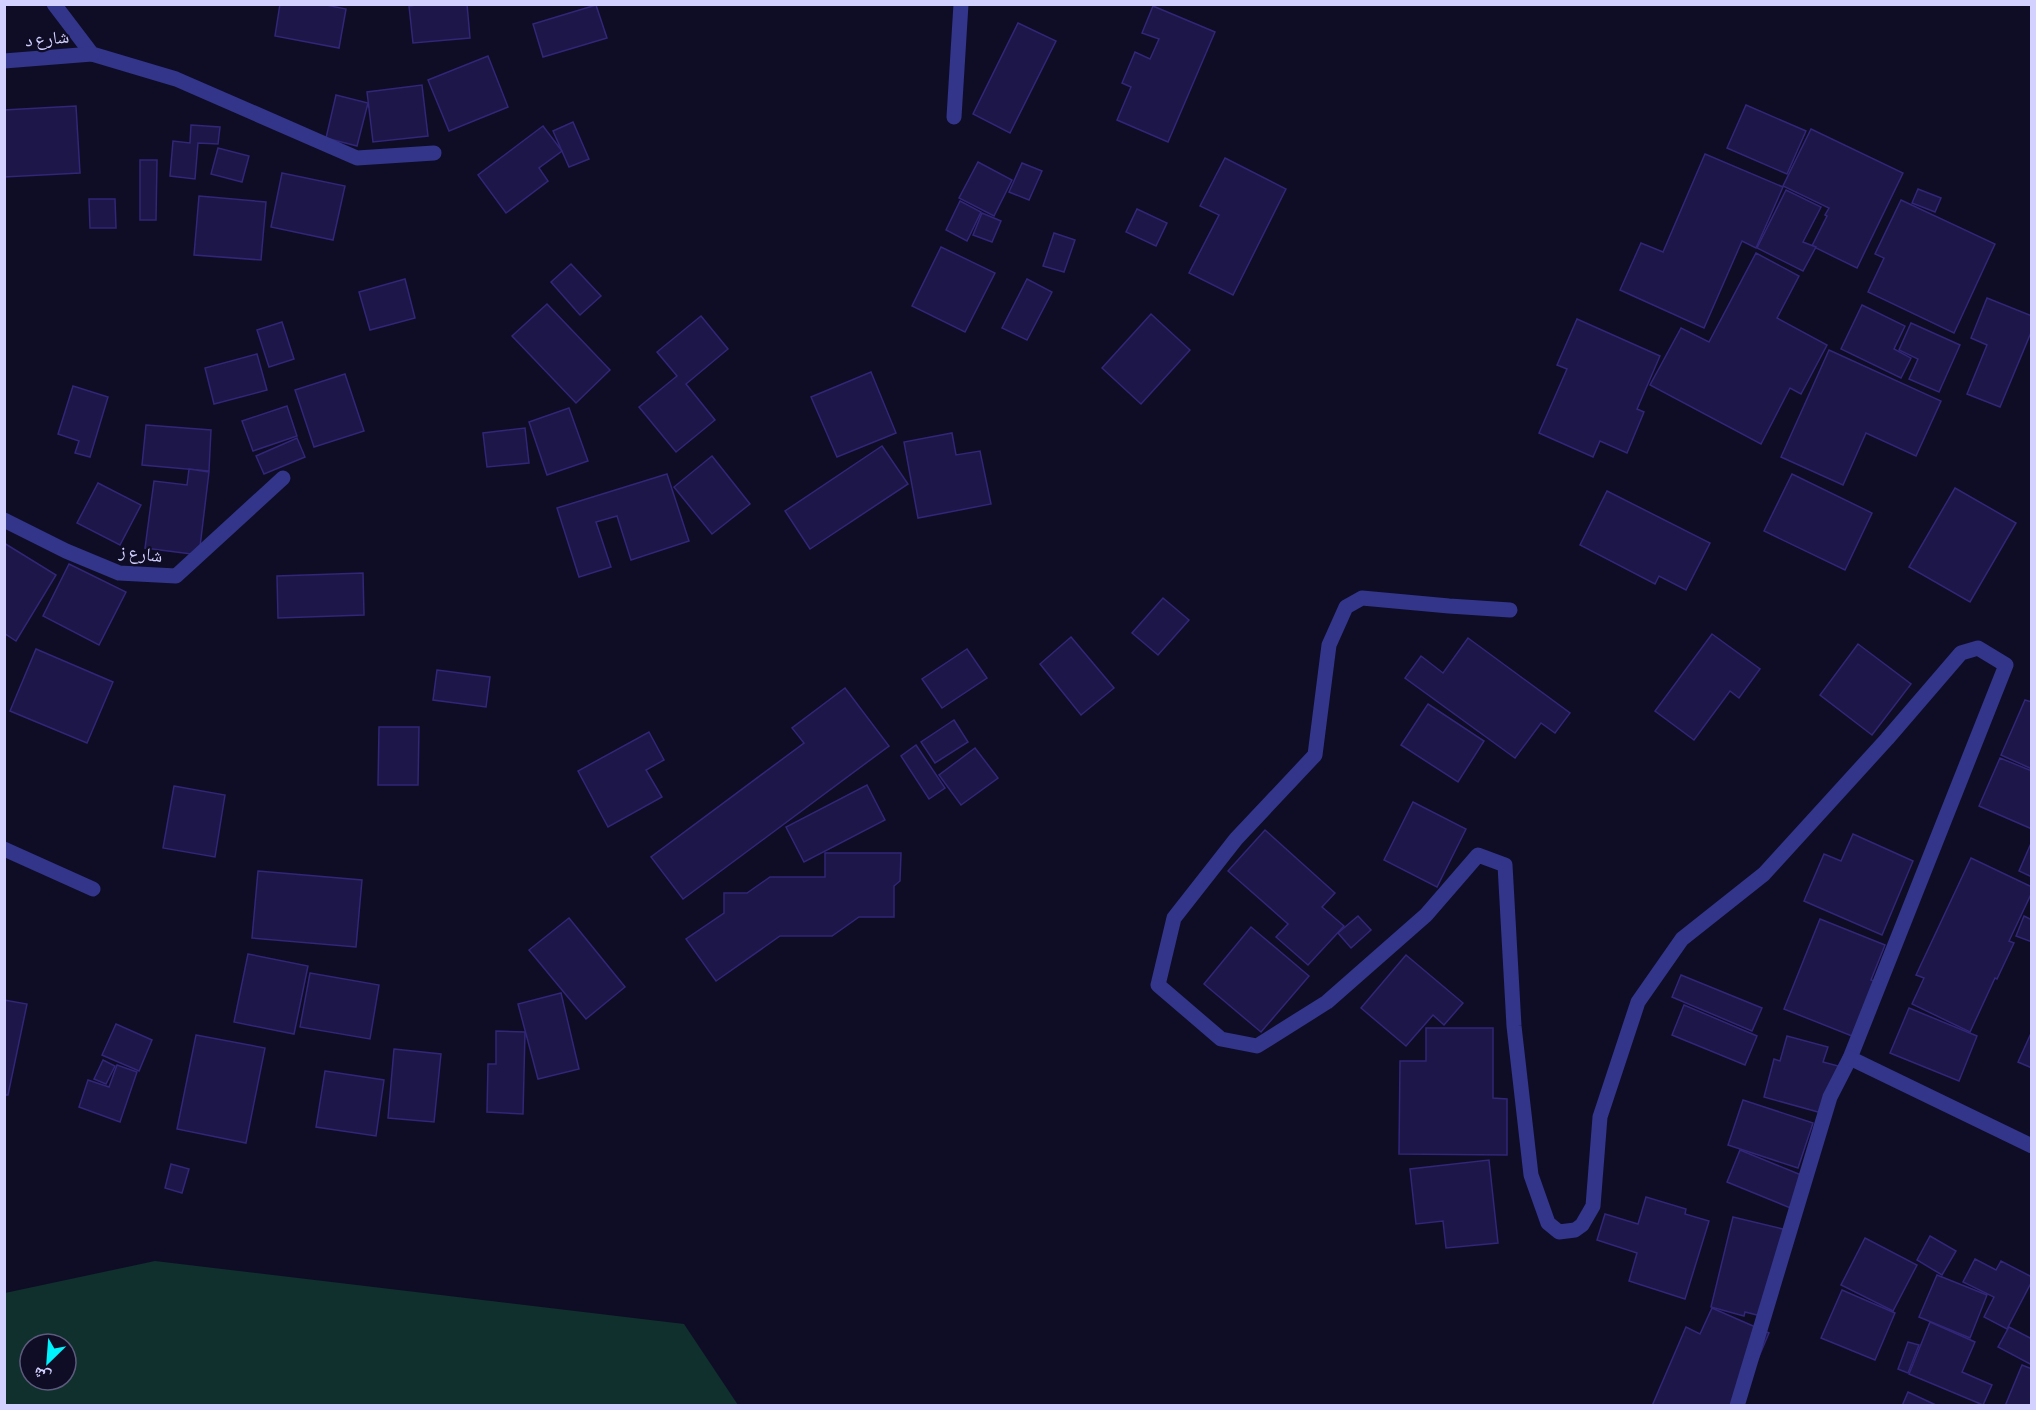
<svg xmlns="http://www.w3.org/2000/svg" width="2036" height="1410" font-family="'Asap Condensed','Noto Naskh Arabic',sans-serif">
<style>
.green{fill:#0f302d;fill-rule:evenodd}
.building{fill:#1d1649;stroke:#312677;stroke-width:1.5}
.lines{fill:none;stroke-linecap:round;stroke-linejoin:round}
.minor{stroke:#32358a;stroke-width:15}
.labels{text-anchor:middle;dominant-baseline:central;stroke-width:4.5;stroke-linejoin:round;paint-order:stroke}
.street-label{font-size:18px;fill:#d3d1ff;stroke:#0f0c26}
</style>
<rect width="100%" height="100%" fill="#0f0c26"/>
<path class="green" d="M155 1261 684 1324 738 1405H5V1293ZM30 1344H66V1380H30Z"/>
<g class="building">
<path d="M280 4H321L346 9 339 48 275 36Z"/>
<path d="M425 4H467L470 38 413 43 409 6Z"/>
<path d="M596 5 607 38 543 57 533 24Z"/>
<path d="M1153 6 1215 32 1168 142 1117 120 1131 87 1122 83 1135 52 1150 59 1159 39 1142 33Z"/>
<path d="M1018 23 1056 41 1010 133 973 114Z"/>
<path d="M488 56 508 107 449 131 428 80Z"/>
<path d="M422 85 428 136 373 142 367 92Z"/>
<path d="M336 95 368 103 357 146 326 138Z"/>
<path d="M1746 105 1806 131 1787 174 1727 148Z"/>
<path d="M76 106 80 173 4 177V110Z"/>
<path d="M573 122 589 159 569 167 553 131Z"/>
<path d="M191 125 220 127 218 144 198 143 195 179 170 176 173 141 190 143Z"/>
<path d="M543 126 562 151 539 168 548 181 506 213 478 175Z"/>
<path d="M1811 129 1903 173 1857 268 1812 246 1827 216 1825 215 1829 208 1783 186Z"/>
<path d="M218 148 249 156 242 182 211 174Z"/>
<path d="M1705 154 1783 187 1756 248 1742 241 1704 328 1620 290 1641 243 1663 252Z"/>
<path d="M1225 158 1286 189 1233 295 1189 273 1219 215 1200 206Z"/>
<path d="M140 160H157L156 220H140Z"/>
<path d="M978 162 1012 180 994 216 959 198Z"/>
<path d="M1022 163 1042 171 1029 200 1009 192Z"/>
<path d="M282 173 345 186 333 240 271 227Z"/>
<path d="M1918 189 1941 198 1935 212 1912 203Z"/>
<path d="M1786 190 1821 207 1803 242 1816 247 1803 271 1757 248Z"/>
<path d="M199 196 266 202 261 260 194 255Z"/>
<path d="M89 199H115L116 228H90Z"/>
<path d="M1901 200 1995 244 1954 333 1868 292 1884 258 1875 254Z"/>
<path d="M960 201 981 212 967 241 946 230Z"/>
<path d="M1137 209 1167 223 1156 246 1126 232Z"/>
<path d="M982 213 1001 221 992 242 973 235Z"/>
<path d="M1054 233 1075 240 1064 272 1043 266Z"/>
<path d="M941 247 995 273 965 332 912 306Z"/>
<path d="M1756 253 1799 276 1777 318 1827 345 1801 394 1790 388 1761 444 1650 385 1681 328 1709 342Z"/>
<path d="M571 264 601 296 580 315 551 282Z"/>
<path d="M405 279 415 318 370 330 359 292Z"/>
<path d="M1027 279 1052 292 1027 340 1002 328Z"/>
<path d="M1987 298 2032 316V330L2000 407 1967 394 1987 345 1971 338Z"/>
<path d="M547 304 610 370 576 403 512 336Z"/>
<path d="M1862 305 1905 326 1894 349 1911 358 1901 378 1841 349Z"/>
<path d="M1151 314 1190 350 1141 404 1102 368Z"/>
<path d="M701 316 728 349 686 384 715 420 676 452 639 407 677 376 657 352Z"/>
<path d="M1577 319 1660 356 1637 409 1644 412 1627 453 1600 441 1593 457 1539 433 1567 369 1557 365Z"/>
<path d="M282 322 294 359 269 367 257 330Z"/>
<path d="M1911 323 1960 345 1939 392 1909 379 1918 359 1899 350Z"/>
<path d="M1829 350 1941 401 1916 456 1866 433 1843 485 1781 457Z"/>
<path d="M257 354 267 390 214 404 205 368Z"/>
<path d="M871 372 896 433 837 457 811 397Z"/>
<path d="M345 374 364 431 314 447 295 390Z"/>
<path d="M73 386 108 397 90 457 75 453 79 441 58 434Z"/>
<path d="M287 406 297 436 253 451 242 421Z"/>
<path d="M569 408 588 461 547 475 529 422Z"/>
<path d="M146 425 211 430 209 471 142 465Z"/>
<path d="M525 428 529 463 487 467 483 433Z"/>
<path d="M952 433 956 455 980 451 991 504 918 518 904 442Z"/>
<path d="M297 438 305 457 264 474 256 456Z"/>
<path d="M882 446 908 484 810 549 785 511Z"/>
<path d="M712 456 750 504 712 534 674 487Z"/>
<path d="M189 469 209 472 199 555 145 548 154 481 187 485Z"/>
<path d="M667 474 689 541 631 560 617 516 596 522 611 567 579 577 557 508Z"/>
<path d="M1792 474 1872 513 1845 570 1764 531Z"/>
<path d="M98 483 141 505 120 545 77 523Z"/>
<path d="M1955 488 2016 523 1970 602 1909 567Z"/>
<path d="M1607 491 1710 543 1686 590 1659 576 1655 584 1580 545Z"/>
<path d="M4 543 56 575 16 641 4 633Z"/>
<path d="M69 564 126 592 99 645 43 616Z"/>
<path d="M363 573 364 615 278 618 277 576Z"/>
<path d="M1163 598 1189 620 1158 655 1132 633Z"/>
<path d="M1712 634 1760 669 1739 698 1730 691 1694 740 1655 711Z"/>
<path d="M1071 637 1114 688 1081 715 1040 664Z"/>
<path d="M1468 638 1570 713 1555 733 1541 723 1515 758 1405 678 1421 656 1443 673Z"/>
<path d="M1858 644 1911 684 1872 735 1820 695Z"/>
<path d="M36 649 113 682 87 743 10 711Z"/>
<path d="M967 649 987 678 942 708 922 679Z"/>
<path d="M437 670 490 677 486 707 433 700Z"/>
<path d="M845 688 889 746 683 899 651 857 804 743 792 728Z"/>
<path d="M2025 700 2032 702V769L2001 755Z"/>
<path d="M1428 704 1484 741 1458 782 1401 745Z"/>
<path d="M954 720 968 742 935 763 921 742Z"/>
<path d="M379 727H419L418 785H378Z"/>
<path d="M649 732 664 760 646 770 662 797 608 827 578 771Z"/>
<path d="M916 745 945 788 929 799 901 756Z"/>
<path d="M975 748 998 778 961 805 939 775Z"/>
<path d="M2000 758 2032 771V829L1979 806Z"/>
<path d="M867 785 885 820 804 862 786 827Z"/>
<path d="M174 786 225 795 215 857 163 848Z"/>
<path d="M1413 802 1466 829 1437 887 1384 860Z"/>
<path d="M1265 830 1335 893 1322 907 1344 926 1308 965 1276 937 1288 924 1228 871Z"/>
<path d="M1853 834 1913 861 1882 935 1804 901 1824 854 1841 861Z"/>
<path d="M2032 841V877L2019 871Z"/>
<path d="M825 853H901L900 881 894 886V917H859L832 936H780L716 981 686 939 724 913V893H747L770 877H825Z"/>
<path d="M1971 858 2032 887V892L2009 941 2014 943 1997 979 1995 978 1970 1032 1912 1004 1924 978 1916 975Z"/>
<path d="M258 871 362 880 356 947 252 938Z"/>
<path d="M1358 916 1371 930 1351 948 1338 933Z"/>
<path d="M2024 916 2032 920V942L2016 936Z"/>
<path d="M569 918 625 987 586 1019 529 950Z"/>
<path d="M1820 919 1885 945 1871 980 1884 984 1862 1040 1784 1009Z"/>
<path d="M1251 927 1309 976 1261 1032 1204 984Z"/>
<path d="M248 954 308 966 294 1034 234 1022Z"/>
<path d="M1406 955 1463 1003 1444 1025 1433 1015 1406 1046 1361 1008Z"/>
<path d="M310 973 379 985 370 1039 300 1027Z"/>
<path d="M1681 975 1762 1008 1752 1031 1672 997Z"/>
<path d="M561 993 579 1069 538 1079 518 1004Z"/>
<path d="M4 1000 27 1004 8 1095H4Z"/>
<path d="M1684 1005 1757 1036 1745 1065 1672 1035Z"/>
<path d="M1909 1008 1977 1036 1959 1081 1890 1053Z"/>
<path d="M116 1024 152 1040 139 1071 102 1055Z"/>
<path d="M1426 1028H1493V1098L1507 1099V1155L1399 1154 1400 1061H1426Z"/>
<path d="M496 1031 525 1032 523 1114 487 1112 488 1064H496Z"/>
<path d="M2032 1031V1068L2018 1062Z"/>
<path d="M196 1035 265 1048 246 1143 177 1129Z"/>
<path d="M1787 1036 1828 1047 1823 1062 1842 1067 1829 1115 1764 1097 1774 1059 1780 1061Z"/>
<path d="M394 1049 441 1054 434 1122 388 1118Z"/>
<path d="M103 1060 115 1066 106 1084 94 1079Z"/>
<path d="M117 1065 137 1072 120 1122 79 1107 88 1080 109 1087Z"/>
<path d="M325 1071 384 1080 376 1136 316 1127Z"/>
<path d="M1743 1100 1813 1123 1798 1168 1728 1145Z"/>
<path d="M1740 1150 1806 1177 1793 1209 1727 1182Z"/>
<path d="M1489 1160 1498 1243 1446 1248 1443 1221 1416 1224 1410 1169Z"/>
<path d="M171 1164 189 1169 182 1193 165 1188Z"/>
<path d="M1646 1197 1686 1209 1685 1214 1709 1221 1685 1299 1629 1281 1637 1253 1597 1240 1605 1214 1638 1224Z"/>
<path d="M1733 1217 1791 1231 1769 1318 1745 1312 1744 1316 1711 1307Z"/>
<path d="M1930 1236 1956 1251 1942 1275 1917 1260Z"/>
<path d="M1865 1238 1917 1265 1893 1311 1841 1285Z"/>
<path d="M1975 1259 1996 1270 2001 1261 2032 1277V1281L2007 1329 1984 1317 1994 1297 1963 1282Z"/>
<path d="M1937 1275 1987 1295 1970 1338 1919 1317Z"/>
<path d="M1842 1290 1895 1313 1875 1360 1821 1338Z"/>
<path d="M1712 1308 1769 1333 1738 1406H1652L1686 1327 1700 1334Z"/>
<path d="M1930 1322 1975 1342 1962 1372 1992 1385 1983 1405 1909 1374Z"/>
<path d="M2009 1327 2032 1339V1365L1998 1347Z"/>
<path d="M1908 1342 1919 1345 1908 1373 1898 1369Z"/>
<path d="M2022 1365 2032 1369V1406H2005Z"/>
<path d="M1908 1392 1938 1406H1902Z"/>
</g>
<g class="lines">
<g class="minor">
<path d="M54 4 92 54 176 79 357 158 434 153"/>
<path d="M4 61 92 54"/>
<path d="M954 117 961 4"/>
<path d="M4 520 66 551 119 573 176 576 283 478"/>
<path d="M1510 610 1449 606 1362 598 1346 607 1329 645 1315 755 1236 839 1174 918 1158 985 1221 1039 1257 1046 1327 1002 1426 915 1478 855 1505 865 1514 1026 1531 1175 1548 1223 1559 1232 1575 1230 1582 1225 1593 1206 1600 1117 1638 1002 1682 939 1764 874 1887 739 1961 653 1978 648 2006 665 1850 1058 1830 1097 1737 1406"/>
<path d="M4 849 93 889"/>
<path d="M1850 1058 2032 1146"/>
</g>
</g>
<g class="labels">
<g class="street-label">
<text transform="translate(47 38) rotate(-5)">شارع ﺩ</text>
<text transform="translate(141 553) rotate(7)">شارع ﺯ</text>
</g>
</g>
<rect width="2036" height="1410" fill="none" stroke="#d3d1ff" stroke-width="12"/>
<g transform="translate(48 1362) rotate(205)"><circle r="28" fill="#0f0c26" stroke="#5d5b7d" stroke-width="1.5"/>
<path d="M0-4.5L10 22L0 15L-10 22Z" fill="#00f3fc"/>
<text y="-9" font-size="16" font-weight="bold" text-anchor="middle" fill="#d3d1ff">ش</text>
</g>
</svg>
